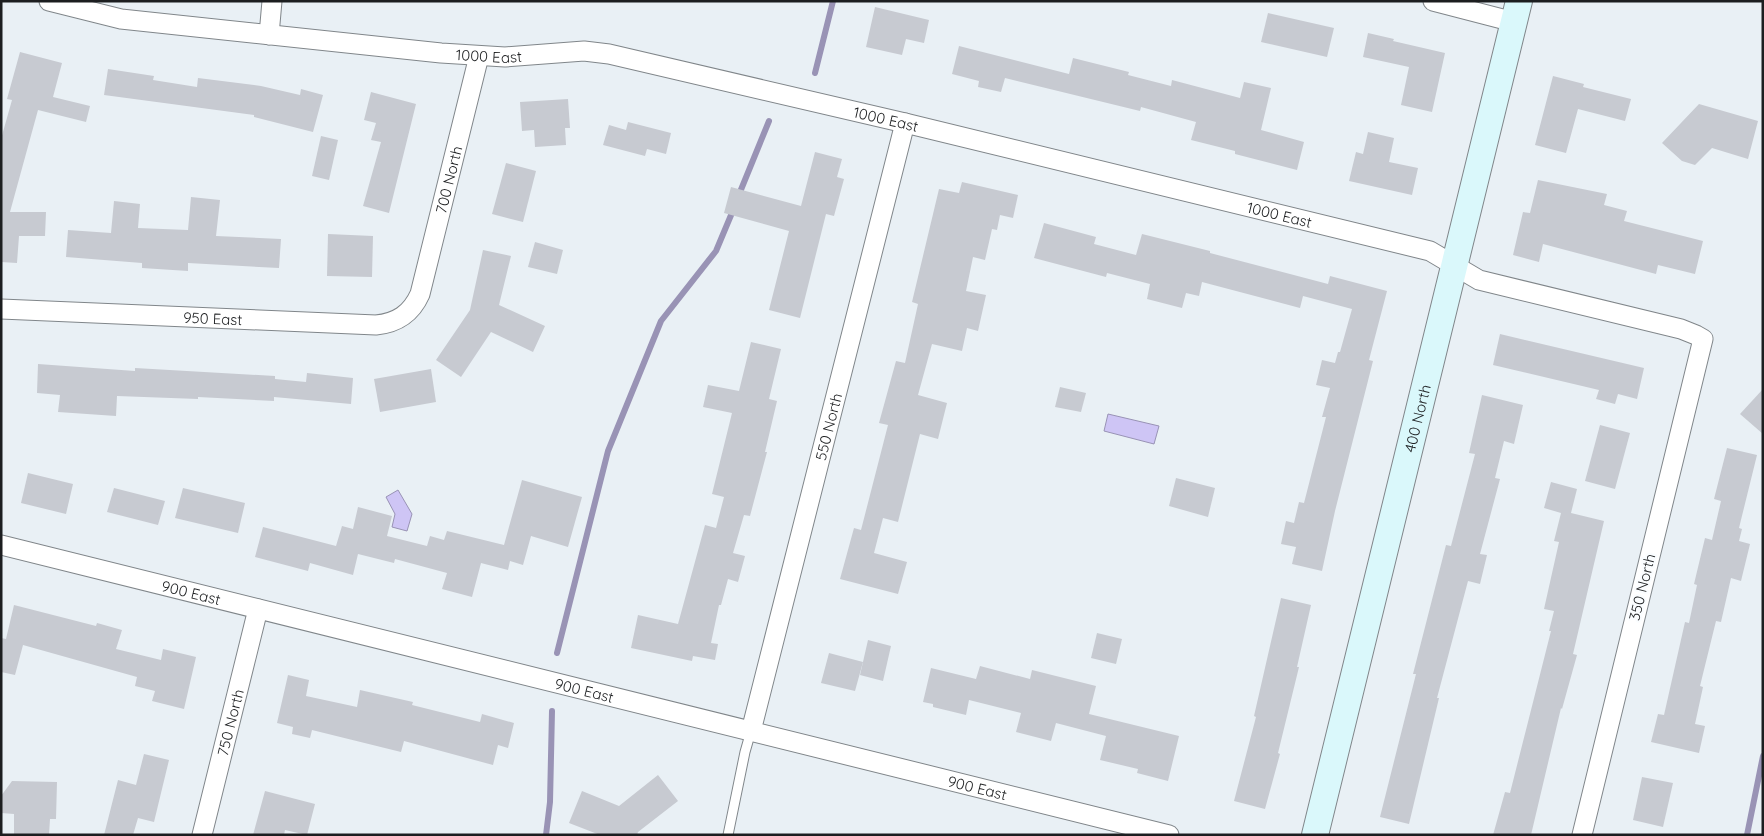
<svg xmlns="http://www.w3.org/2000/svg" width="1764" height="836" font-family="Quicksand,sans-serif">
<style>
.water{fill:#cec5f5;stroke:#9993b5}
.lines{fill:none;stroke-linecap:round;stroke-linejoin:round}
.stream{stroke:#9993b5;stroke-width:6}
.building{fill:#c7cad1}
.lane-casing{stroke:#80868a;stroke-width:11}
.street-casing{stroke:#80868a;stroke-width:21}
.secondary-casing{stroke:#80868a;stroke-width:28}
.lane{stroke:#fff;stroke-width:9}
.street{stroke:#fff;stroke-width:19}
.secondary{stroke:#daf8fb;stroke-width:26}
.labels{text-anchor:middle;dominant-baseline:central;stroke-width:4.5;stroke-linejoin:round;paint-order:stroke}
.street-label{font-size:15px;fill:#1c1e20;stroke:#fafdff}
</style>
<rect width="100%" height="100%" fill="#e9f0f5"/>
<g class="water">
<path d="M1108 414 1159 426 1154 444 1104 431Z"/>
<path d="M398 490 412 514 407 531 392 527 395 514 386 497Z"/>
</g>
<g class="lines">
<g class="stream">
<path d="M815 73 833 1"/>
<path d="M738 197 769 121"/>
<path d="M557 653 608 451 661 321 716 251 734 208"/>
<path d="M546 835 550 802 552 711"/>
<path d="M1747 835 1763 756"/>
</g>
</g>
<g class="building">
<path d="M875 7 929 20 924 43 906 39 902 55 866 47Z"/>
<path d="M1268 13 1334 28 1327 57 1261 42Z"/>
<path d="M1368 33 1394 39 1393 41 1445 53 1432 112 1401 105 1409 67 1363 57Z"/>
<path d="M959 46 1069 74 1073 58 1129 72 1128 75 1171 86 1172 80 1240 98 1244 82 1271 88 1261 130 1304 142 1297 170 1235 154V151L1191 140 1196 122 1141 107 1140 111 1005 78 1001 92 978 87 979 81 952 74Z"/>
<path d="M20 52 62 63 53 97 90 106 86 122 38 110 10 212H46L45 236H19L17 263 1 262V139L12 100 7 99Z"/>
<path d="M108 69 154 76 153 80 197 87 198 78 261 86 300 95 301 89 323 95 313 132 254 117V115L104 95Z"/>
<path d="M1553 76 1584 84 1583 87 1631 99 1625 121 1578 109 1566 153 1535 145Z"/>
<path d="M371 92 416 104 389 213 363 206 381 142 371 140 376 123 364 120Z"/>
<path d="M568 99 570 128H565L566 145 535 147 534 130 522 131 520 102Z"/>
<path d="M1699 104 1758 121 1748 159 1712 148 1695 165 1682 161 1662 143Z"/>
<path d="M628 122 671 133 666 154 647 149 645 156 603 145 609 125 626 130Z"/>
<path d="M1368 132 1394 138 1389 162 1418 168 1412 195 1349 181 1356 152 1363 154Z"/>
<path d="M321 136 338 140 329 180 312 176Z"/>
<path d="M815 152 842 159 837 177 844 179 834 216 826 214 800 318 769 310 789 231 724 213 731 187 801 206Z"/>
<path d="M506 163 536 171 523 222 492 214Z"/>
<path d="M1538 180 1607 194 1604 205 1627 211 1624 221 1703 241 1695 274 1658 265 1656 274 1543 244 1539 262 1513 255 1523 212 1530 213Z"/>
<path d="M962 182 1018 195 1013 218 1000 215 997 230 992 229 985 260 973 257 966 291 986 295 978 331 967 328 962 351 932 344 918 395 947 403 938 439 920 434 898 522 883 518 874 553 907 562 898 594 840 579 854 528 861 530 888 425 879 423 896 361 905 363 918 304 912 302 939 189 959 193Z"/>
<path d="M191 197 220 200 216 236 281 239 279 268 188 263V271L142 268V263L66 257 68 230 111 233 114 201 140 204 138 228 188 230Z"/>
<path d="M1044 223 1096 237 1094 244 1136 255 1142 234 1210 251V253L1328 284 1330 276 1387 291 1369 360 1373 361 1335 511 1322 571 1292 564 1296 547 1281 544 1286 521 1294 523 1299 502 1304 503 1326 417H1322L1330 388 1316 385 1322 360 1335 363 1338 352H1340L1352 309 1303 296 1300 308 1202 282 1199 296 1186 293 1182 308 1147 299 1150 284 1107 273 1106 277 1034 258Z"/>
<path d="M328 234 373 236 372 277 327 276Z"/>
<path d="M535 242 563 250 557 274 528 267Z"/>
<path d="M483 250 511 256 499 305 545 326 533 352 491 332 461 377 436 360 470 310Z"/>
<path d="M1500 334 1644 368 1637 399 1618 394 1615 404 1596 399 1599 390 1493 365Z"/>
<path d="M751 342 781 349 769 399 777 401 765 452H767L750 516 744 515 733 553 745 556 738 582 728 579 721 605H719L711 643 718 644 715 660 693 656 692 661 631 648 638 615 678 624 705 525 716 528 724 497 712 494 732 413 703 407 708 385 739 391Z"/>
<path d="M38 364 135 371V368L275 376V379L306 382 307 373 353 378 351 404 274 397V401L198 397V399L117 396 116 416 58 412 60 395 37 393Z"/>
<path d="M431 369 436 402 380 412 374 379Z"/>
<path d="M1060 387 1086 393 1081 412 1055 407Z"/>
<path d="M1763 389V434L1740 414Z"/>
<path d="M1482 395 1523 405 1514 444 1504 441 1495 478 1500 479 1480 554 1487 555 1480 584 1468 581 1437 698H1439L1409 824 1380 817 1416 674H1413L1446 545 1451 546 1475 454 1469 453Z"/>
<path d="M1600 425 1630 433 1615 489 1585 481Z"/>
<path d="M1727 448 1757 455 1739 528 1742 529 1739 541 1750 544 1741 581 1731 578 1721 622 1716 621 1700 686 1703 687 1695 724 1705 726 1699 753 1651 742 1658 714 1664 715 1685 622 1689 623 1697 585 1694 584 1705 538 1712 540 1721 501 1714 499Z"/>
<path d="M28 473 73 484 66 514 21 503Z"/>
<path d="M1176 478 1215 488 1208 517 1169 506Z"/>
<path d="M522 480 582 497 568 547 531 536 523 565 510 561 508 570 481 563 472 597 442 589 447 573 395 559 394 563 358 554 353 575 310 563 308 571 255 557 263 527 336 546 342 526 353 529 358 507 392 516 387 536 427 546 430 536 444 540 447 531 504 545Z"/>
<path d="M1551 482 1577 489 1571 513 1604 521 1573 654 1577 655 1562 709 1561 708 1531 835H1493L1505 792 1510 793 1551 631H1549L1554 611 1544 609 1559 542 1554 541 1561 513 1544 508Z"/>
<path d="M114 488 165 501 158 525 107 512Z"/>
<path d="M183 488 245 503 238 533 175 518Z"/>
<path d="M1281 598 1311 605 1297 667H1299L1278 753 1280 754 1265 809 1234 801 1256 717 1254 716Z"/>
<path d="M14 605 96 626 97 623 122 630 116 649 161 660 163 649 196 657 184 709 152 701 155 691 135 686 137 677 23 645 15 675 1 672V638L6 639Z"/>
<path d="M1097 633 1122 639 1116 664 1091 658Z"/>
<path d="M868 640 891 646 883 681 860 675Z"/>
<path d="M829 653 863 662 855 691 821 683Z"/>
<path d="M980 666 1030 679 1032 670 1096 686 1089 714 1179 736 1168 781 1137 773 1138 769 1100 760 1106 736 1056 723 1051 741 1016 732 1021 713 969 700 966 715 933 707V704L923 702 931 668 976 679Z"/>
<path d="M288 675 309 680 306 696 357 707 360 690 413 702 412 705 480 722 482 714 514 723 508 748 498 745 493 765 404 741 401 752 312 730 310 738 292 734 293 727 277 723Z"/>
<path d="M144 754 169 760 154 822 138 818 133 835H104L118 780 136 785Z"/>
<path d="M658 775 678 801 638 832 637 835H600L569 823 582 791 619 806Z"/>
<path d="M1642 777 1673 783 1663 827 1633 820Z"/>
<path d="M12 781 57 782 56 819H50L49 835H14V814L1 813V796Z"/>
<path d="M265 791 315 804 307 835 285 830 284 835H253Z"/>
</g>
<g class="lines">
<defs>
<path id="lane" d="M728 835 745 752 751 731"/>
<g id="street">
<path id="s1" d="M49 1 121 19 441 53 505 57 584 51 609 54 905 123 1430 251 1479 280 1681 329 1696 335 1703 339 1582 835"/>
<path d="M1433 1 1514 22"/>
<path d="M269 35 272 1"/>
<path id="s2" d="M1 309 376 325C397 323 411 314 420 294L479 56"/>
<path id="s3" d="M1 545 1169 835"/>
<path id="s4" d="M751 731 905 123"/>
<path id="s5" d="M202 835 258 609"/>
</g>
<g id="secondary">
<path id="s6" d="M1315 835 1519 1"/>
</g>
</defs>
<use href="#lane" class="lane-casing"/>
<use href="#street" class="street-casing"/>
<use href="#secondary" class="secondary-casing"/>
<use href="#lane" class="lane"/>
<use href="#street" class="street"/>
<use href="#secondary" class="secondary"/>
</g>
<g class="labels">
<g class="street-label">
<text stroke="none"><textPath href="#s1" startOffset="444">1000 East</textPath></text>
<text stroke="none"><textPath href="#s1" startOffset="849">1000 East</textPath></text>
<text stroke="none"><textPath href="#s2" startOffset="550">700 North</textPath></text>
<text stroke="none"><textPath href="#s1" startOffset="1254">1000 East</textPath></text>
<text stroke="none"><textPath href="#s2" startOffset="212">950 East</textPath></text>
<text stroke="none"><textPath href="#s6" startOffset="429">400 North</textPath></text>
<text stroke="none"><textPath href="#s4" startOffset="314">550 North</textPath></text>
<text transform="translate(1642 587) rotate(-76)">350 North</text>
<text stroke="none"><textPath href="#s3" startOffset="196">900 East</textPath></text>
<text stroke="none"><textPath href="#s3" startOffset="601">900 East</textPath></text>
<text stroke="none"><textPath href="#s5" startOffset="116">750 North</textPath></text>
<text stroke="none"><textPath href="#s3" startOffset="1006">900 East</textPath></text>
</g>
</g>
<rect width="1764" height="836" fill="none" stroke="#1c1e20" stroke-width="5"/>
</svg>
